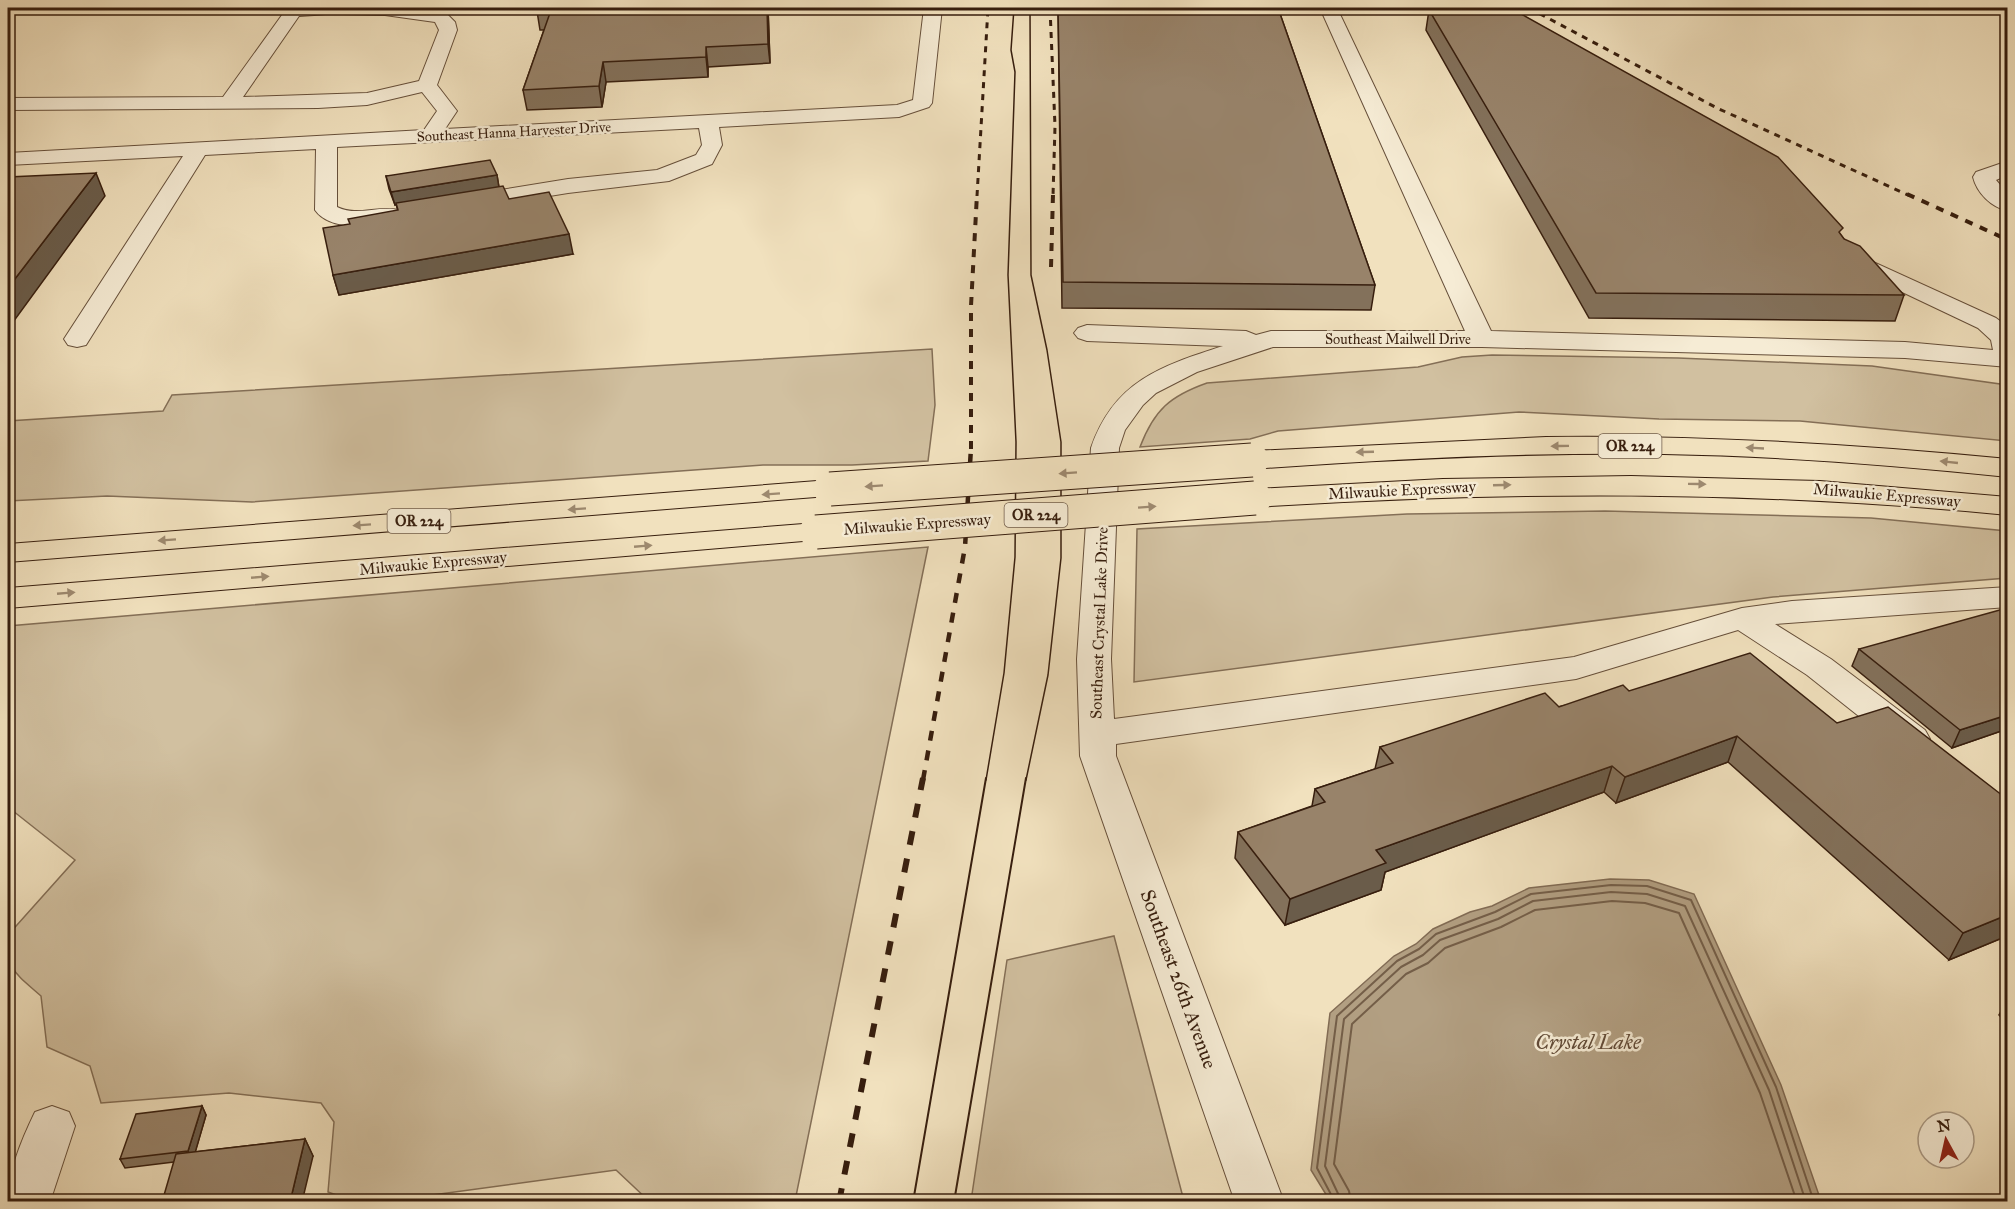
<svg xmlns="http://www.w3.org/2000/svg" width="2015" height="1209" font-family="'IM FELL Great Primer',serif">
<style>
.green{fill:#d1c0a0;stroke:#846f57;stroke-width:1.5}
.water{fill:#b29f82;stroke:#816b54;stroke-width:1.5}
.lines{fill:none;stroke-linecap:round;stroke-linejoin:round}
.shore{stroke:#745e48;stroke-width:2}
.minor-casing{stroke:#664f3a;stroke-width:2}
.highway-casing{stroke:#371e0e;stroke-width:2}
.minor{fill:#f6ecd5;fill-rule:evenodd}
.highway{fill:#f1e1be;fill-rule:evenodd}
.tram-far1{stroke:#371e0e;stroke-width:1.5}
.tram{stroke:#371e0e;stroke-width:2}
.rail-far3{stroke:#371e0e;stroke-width:3;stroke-dasharray:6 6;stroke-linecap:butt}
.rail-far2{stroke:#371e0e;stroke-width:4;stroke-dasharray:8 8;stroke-linecap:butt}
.rail-far1{stroke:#371e0e;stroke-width:4.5;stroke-dasharray:10 10;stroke-linecap:butt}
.rail{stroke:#371e0e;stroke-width:6;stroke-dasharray:14 14;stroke-linecap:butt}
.highway-bridge-casing{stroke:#371e0e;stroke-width:35;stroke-linecap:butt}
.highway-bridge{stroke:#f1e1be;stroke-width:33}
.wall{fill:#83715b;stroke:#371e0e;stroke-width:1.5}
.shaded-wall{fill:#6a5c4a;stroke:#371e0e;stroke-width:1.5}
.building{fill:#98836a;stroke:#371e0e;stroke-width:1.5}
.oneway{fill:#9d896f}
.labels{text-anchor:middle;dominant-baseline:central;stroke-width:5;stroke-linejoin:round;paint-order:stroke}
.far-street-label{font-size:14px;fill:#371e0e;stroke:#f6ecd5}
.shield{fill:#f6ecd5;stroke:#705c4a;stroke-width:1.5}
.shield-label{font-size:15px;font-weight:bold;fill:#371e0e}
.street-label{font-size:16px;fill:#371e0e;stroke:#f6ecd5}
.near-street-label{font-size:20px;fill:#371e0e;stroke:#f6ecd5}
.near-water-label{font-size:21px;font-style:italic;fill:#624b37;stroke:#f6ecd5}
</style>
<rect width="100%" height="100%" fill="#f1e1be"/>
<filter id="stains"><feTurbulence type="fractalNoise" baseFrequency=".00333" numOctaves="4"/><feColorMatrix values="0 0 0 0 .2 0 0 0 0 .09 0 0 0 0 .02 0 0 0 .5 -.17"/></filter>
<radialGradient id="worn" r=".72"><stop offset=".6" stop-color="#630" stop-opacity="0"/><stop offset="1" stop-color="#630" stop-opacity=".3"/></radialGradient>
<g class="green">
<path d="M932 349 935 405 928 461 852 465H763L252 502 107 496 8 501V421L163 411 172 395Z"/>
<path d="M1492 355 1678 358 1872 366 2007 385V441L1800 421 1659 419 1519 412 1278 431 1250 439 1140 447C1154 410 1170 396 1207 383L1418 367 1462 357Z"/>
<path d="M1605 511 1871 518 2007 531V578L1773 597 1134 682 1137 529 1407 514Z"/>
<path d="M928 547 795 1201H649L616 1170 388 1201H353L328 1192 334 1122 321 1103 229 1093 101 1103 90 1066 47 1047 41 996C15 973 7 971 8 935L75 860 8 807V626Z"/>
<path d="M1114 936 1184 1201H971L1007 960Z"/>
</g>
<path class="water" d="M1610 879 1649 880 1694 894 1781 1085 1821 1201H1330L1311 1170 1330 1013 1394 956 1416 944 1433 929 1470 912 1492 906 1529 888Z"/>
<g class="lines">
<g class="shore">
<path d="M1335 1202 1317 1168 1337 1016 1397 961 1419 949 1436 934 1495 912 1531 894 1611 885 1647 886 1691 900 1776 1087 1814 1202"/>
<path d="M1342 1202 1325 1166 1344 1019 1401 967 1423 955 1440 940 1498 919 1533 901 1611 892 1647 894 1685 906 1769 1090 1806 1202"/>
<path d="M1351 1202 1349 1191 1334 1164 1352 1024 1406 974 1428 963 1445 948 1501 927 1535 910 1612 901 1645 903 1679 913 1760 1093 1797 1202"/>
</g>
<defs>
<g id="minor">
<path d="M287 8 422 9 446 13 455 22 457 30 437 85 457 111 445 129 897 105 913 100 924 8H942L932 103 929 107 899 117 719 127 722 145 712 164 669 181 568 193 463 210 455 208 452 203 455 198 463 196 568 179 657 170 696 155 702 145 699 128 337 147V207C357 217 378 205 399 210L402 215 399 220C376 226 331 233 315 210L316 149 205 155 86 345 77 347 68 345 64 339 183 156 8 165V153L424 130 437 111 422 92 367 105 318 108 8 110V98L223 97ZM329 14 385 15 435 22 439 30 419 81 367 93 243 97 299 16Z"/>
<path d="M1320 8H1337L1491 331 1905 342 1993 350 1991 340 1978 328 1839 262 1835 257 1839 252 1847 250 1996 318 2008 327V367L1905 358 1482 347H1273L1197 372 1156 393 1143 405 1125 430 1119 448 1111 659 1114 719 1574 657 1742 608 1792 601 2008 587V607L1775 624 1831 659 1925 730 1930 739 1925 748 1912 751 1899 748 1807 675 1738 630 1576 679 1116 744V756L1284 1202H1235L1080 756 1077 659 1091 448C1114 381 1161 366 1223 346L1087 341 1078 338 1074 333 1078 328 1087 325 1246 331 1256 335 1271 331H1465Z"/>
<path d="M2008 161V175L1996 180 2008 194V211C1991 207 1977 193 1973 177L1976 172Z"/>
<path d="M52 1106 69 1112 75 1126 50 1202H8C8 1171 22 1139 35 1112Z"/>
</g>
<g id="highway">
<path d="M1546 437C1701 435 1854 444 2008 459V477C1893 465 1779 456 1664 454 1526 452 1389 459 1252 469L1242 466 1237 460 1242 454 1252 451Z"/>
<path d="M1631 476 1820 481 2008 497V515C1754 490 1509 491 1255 507L1244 504 1240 498 1244 492 1255 489 1443 479Z"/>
<path d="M830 480 841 483 845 489 841 495 8 562V544Z"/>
<path d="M816 523 827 525 832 532 827 539 8 608V588Z"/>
</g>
</defs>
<use href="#minor" class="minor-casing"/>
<use href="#highway" class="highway-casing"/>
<use href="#minor" class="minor"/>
<use href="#highway" class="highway"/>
<g class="tram-far1">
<path d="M986 780 1004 673 1015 557 1016 442 1008 275 1015 72 1011 50 1014 8"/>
<path d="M1026 780 1048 675 1061 558V442L1047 350 1031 275 1030 8"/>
</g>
<g class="tram">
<path d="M913 1202 986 778"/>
<path d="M954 1202 1026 778"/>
</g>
<g class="rail-far3">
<path d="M1050 8 1055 126 1053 196"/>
<path d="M1529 8 1717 108 1910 196"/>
<path d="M977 196 988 8"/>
</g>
<g class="rail-far2">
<path d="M1907 194 2008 240"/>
<path d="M1051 267 1053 194"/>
<path d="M971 449V306L977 194"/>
</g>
<path class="rail-far1" d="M923 780 965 547 971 448"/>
<path class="rail" d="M839 1202 923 778"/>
<defs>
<g id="highway-bridge">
<path d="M830 489 1252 460"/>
<path d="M816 532 1255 498"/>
</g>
</defs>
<use href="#highway-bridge" class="highway-bridge-casing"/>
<use href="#highway-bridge" class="highway-bridge"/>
</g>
<g class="wall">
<path d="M538 8H768L770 63 708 67V77L606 82 602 107 527 110 523 90 544 30H540L537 11Z"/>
<path d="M1058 8H1278L1375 285 1371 310 1062 308Z"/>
<path d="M1997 8H2007V13Z"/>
<path d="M1429 10 1840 234 1844 239 1904 295 1895 321 1589 318 1426 30Z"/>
<path d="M497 175 499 187 509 199 573 254 339 295 333 275 398 211 396 204 395 205 389 189 386 176Z"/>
<path d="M1859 649 2007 729 1952 748 1852 666Z"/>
<path d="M1629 691 1837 723 2007 799V936L1949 960 1728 762 1616 803 1604 792 1385 872 1381 890 1285 925 1235 858 1238 832 1312 806 1315 789 1375 769 1380 747Z"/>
<path d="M2007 1001V1024L1999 1015Z"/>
<path d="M202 1106 206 1115 195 1152 305 1139 313 1156 174 1162 125 1168 120 1159Z"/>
</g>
<g class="shaded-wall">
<path d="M767 8H768L770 63 768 44Z"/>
<path d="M706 47 708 67V77L706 57Z"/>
<path d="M603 62 606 82 602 107 599 86Z"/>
<path d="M96 173 105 196 8 329V288Z"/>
<path d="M497 175 499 188 395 205 391 192Z"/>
<path d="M569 234 573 254 339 295 333 275Z"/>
<path d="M2007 715V729L1952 748 1960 730Z"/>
<path d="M1737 736 1728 762 1616 803 1625 777Z"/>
<path d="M1612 766 1604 792 1385 872 1381 890 1285 925 1290 899 1376 850Z"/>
<path d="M2007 856V877L2002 858Z"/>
<path d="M2007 915V936L1949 960 1963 933Z"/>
<path d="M202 1106 206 1115 193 1160 188 1151Z"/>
<path d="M305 1139 313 1156 302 1202H290Z"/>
</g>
<g class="building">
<path d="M538 8H767L768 44 706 47V57L603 62 599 86 523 90 551 10 537 11Z"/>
<path d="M1058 8H1278L1375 285 1063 282Z"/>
<path d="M1429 10H1514L1778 157 1843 228 1839 232 1844 239 1860 246 1904 295 1596 293Z"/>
<path d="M490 160 497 175 391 192 386 176Z"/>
<path d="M96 173 8 288V177Z"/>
<path d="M503 186 509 199 549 192 569 234 333 275 323 228 350 224 348 219 398 210 396 203Z"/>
<path d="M2007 608V715L1960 730 1859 649Z"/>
<path d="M1750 653 1837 723 1888 707 2007 799V856L2002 858 2007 862V915L1963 933 1737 736 1625 777 1612 766 1376 850 1386 863 1290 899 1238 832 1325 802 1315 789 1393 763 1380 747 1545 693 1559 707 1623 685 1629 691Z"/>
<path d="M202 1106 188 1151 120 1159 136 1114Z"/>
<path d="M305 1139 290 1202H162L176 1154Z"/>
</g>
<defs><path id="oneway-solid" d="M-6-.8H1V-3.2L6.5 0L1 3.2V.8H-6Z" transform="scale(1.5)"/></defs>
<g class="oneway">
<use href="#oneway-solid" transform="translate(1560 446) rotate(179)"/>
<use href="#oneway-solid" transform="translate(1755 448) rotate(-177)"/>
<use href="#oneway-solid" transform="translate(1365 452) rotate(178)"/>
<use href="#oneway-solid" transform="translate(1949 462) rotate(-174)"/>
<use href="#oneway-solid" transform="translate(1068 473) rotate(176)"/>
<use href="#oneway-solid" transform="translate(1697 484) rotate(1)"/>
<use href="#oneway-solid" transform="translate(1502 485) rotate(-2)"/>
<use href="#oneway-solid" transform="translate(874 486) rotate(176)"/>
<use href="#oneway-solid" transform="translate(771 494) rotate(176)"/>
<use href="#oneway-solid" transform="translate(1147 507) rotate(-4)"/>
<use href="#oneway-solid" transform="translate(577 509) rotate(176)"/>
<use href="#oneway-solid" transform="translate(362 525) rotate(176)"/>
<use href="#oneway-solid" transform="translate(167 540) rotate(176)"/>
<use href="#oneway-solid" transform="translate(643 546) rotate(-5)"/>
<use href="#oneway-solid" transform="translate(260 577) rotate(-5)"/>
<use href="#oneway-solid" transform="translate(66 593) rotate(-5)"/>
</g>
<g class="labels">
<g class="far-street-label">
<text transform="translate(514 132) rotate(-3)">Southeast Hanna Harvester Drive</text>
<text x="1398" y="339">Southeast Mailwell Drive</text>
</g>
<g class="shield">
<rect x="1598.5" y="434" width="63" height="24" rx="4.5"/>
<rect x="1004.5" y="503" width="63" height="24" rx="4.5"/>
<rect x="387.5" y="509" width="63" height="24" rx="4.5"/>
</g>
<g class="shield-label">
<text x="1630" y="446">OR 224</text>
<text x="1036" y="515">OR 224</text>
<text x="419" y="521">OR 224</text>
</g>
<g class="street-label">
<text transform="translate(1402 490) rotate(-3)">Milwaukie Expressway</text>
<text transform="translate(1887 495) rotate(5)">Milwaukie Expressway</text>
<text transform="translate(917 524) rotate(-4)">Milwaukie Expressway</text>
<text transform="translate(433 563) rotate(-5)">Milwaukie Expressway</text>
<text transform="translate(1099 623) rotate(-88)">Southeast Crystal Lake Drive</text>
</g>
<g class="near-street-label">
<text transform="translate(1179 979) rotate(70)">Southeast 26th Avenue</text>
</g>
<g class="near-water-label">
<text x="1588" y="1042">Crystal Lake</text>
</g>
</g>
<rect width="2015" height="1209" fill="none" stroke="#f1e1be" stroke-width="30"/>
<rect x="9" y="9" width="1997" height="1191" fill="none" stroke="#371e0e" stroke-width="3"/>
<rect x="15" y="15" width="1985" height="1179" fill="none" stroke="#371e0e" stroke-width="1.5"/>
<g transform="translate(1946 1140) rotate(352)"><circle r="28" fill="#f6ecd5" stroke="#aa9a85" stroke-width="1.5"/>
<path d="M0-4.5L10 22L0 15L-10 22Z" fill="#8f2418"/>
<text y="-9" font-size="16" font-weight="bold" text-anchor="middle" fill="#371e0e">N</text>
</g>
<rect width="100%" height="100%" filter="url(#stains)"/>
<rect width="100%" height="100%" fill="url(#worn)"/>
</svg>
